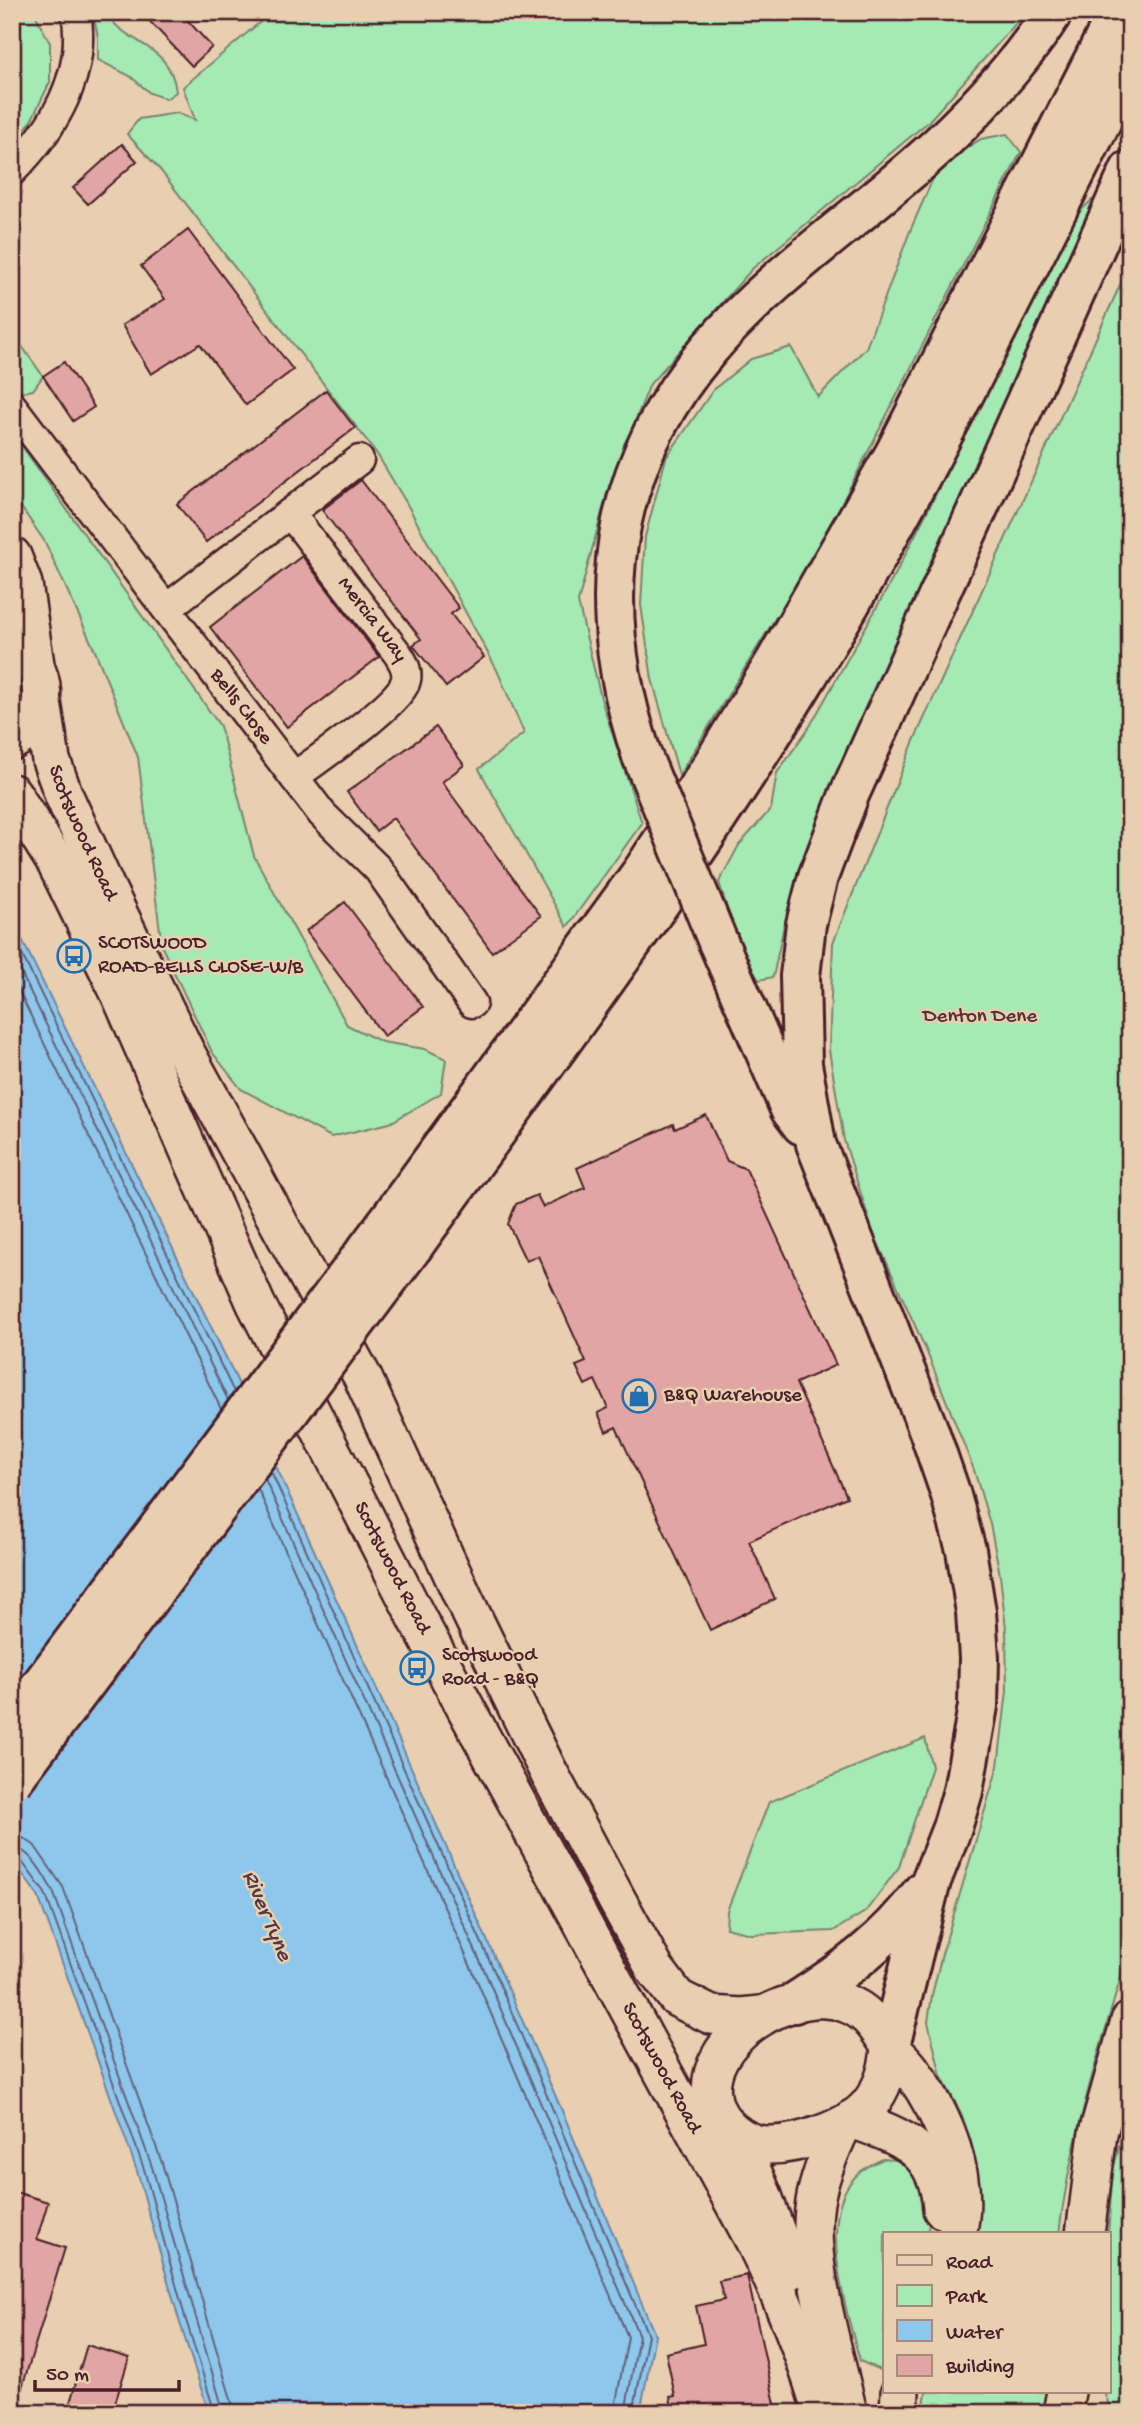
<svg xmlns="http://www.w3.org/2000/svg" width="1142" height="2425" font-family="'Gochi Hand',sans-serif">
<style>
.green{fill:#a5e9b4;stroke:#788470;stroke-width:2}
.water{fill:#8dc7ec;stroke:#72849f;stroke-width:2}
.lines{fill:none;stroke-linecap:round;stroke-linejoin:round}
.shore{stroke:#656278;stroke-width:2}
.building{fill:#e1a6a3;stroke:#4a1f2b;stroke-width:2}
.minor-casing{stroke:#4a1f2b;stroke-width:33}
.major-casing{stroke:#4a1f2b;stroke-width:42}
.highway-casing{stroke:#4a1f2b;stroke-width:44}
.minor{stroke:#e7cfaf;stroke-width:28}
.major{stroke:#e7cfaf;stroke-width:37}
.highway{stroke:#e7cfaf;stroke-width:38}
.highway-bridge-casing{stroke:#4a1f2b;stroke-width:44;stroke-linecap:butt}
.highway-bridge{stroke:#e7cfaf;stroke-width:38}
.labels{text-anchor:middle;dominant-baseline:central;stroke-width:5;stroke-linejoin:round;paint-order:stroke}
.street-label{font-size:21px;fill:#4a1f2b;stroke:#e7cfaf}
.poi-label{font-size:21px;fill:#4a1f2b;stroke:#e7cfaf;text-anchor:start}
.park-label{font-size:21px;fill:#533339;stroke:#e7cfaf}
.water-label{font-size:23px;font-style:italic;fill:#543848;stroke:#e7cfaf}
</style>
<rect width="100%" height="100%" fill="#e7cfaf"/>
<filter id="ink" filterUnits="userSpaceOnUse"><feTurbulence type="fractalNoise" baseFrequency=".0143" numOctaves="2"/><feDisplacementMap in="SourceGraphic" scale="14" xChannelSelector="R" yChannelSelector="G"/><feConvolveMatrix kernelMatrix="1 2 1 2 8 2 1 2 1" color-interpolation-filters="sRGB"/></filter>
<g filter="url(#ink)">
<g class="green">
<path d="M12 12H34L50 43V82L30 123 12 144Z"/>
<path d="M93 12H106C123 45 171 42 176 92L166 99 150 93 130 76 98 60V38Z"/>
<path d="M272 12H1026L928 122 752 269 650 384 609 486 578 602 602 702 642 823 567 927 479 769 524 733 497 670 407 504 377 454 161 171 127 134 139 119 177 113 195 120 183 87Z"/>
<path d="M1007 134 1021 152 821 544 679 775 652 679 641 605 645 537 666 458 714 389 751 359 791 347 818 397 866 348 910 231 938 167 981 139Z"/>
<path d="M1092 200 1105 206 1003 430 784 925 773 977 759 980 739 948 719 882 739 845 771 809 777 773 810 726 896 573 1078 213Z"/>
<path d="M1130 263V1947C1102 2041 1071 2136 1059 2234H973L978 2208V2172L970 2138 961 2113 941 2076 928 2022 932 1995 942 1954 998 1766 1007 1691 1006 1629 1000 1575 990 1524 974 1470 926 1350 873 1232 844 1140 829 1050 833 943 913 743Z"/>
<path d="M12 332 43 376 33 390 23 392 12 385Z"/>
<path d="M12 432 220 726 254 856 347 1025 382 1042 425 1049 446 1059 441 1093 390 1123 331 1137 241 1089 212 1052 162 947 138 757 95 651 45 542 12 494Z"/>
<path d="M925 1738 932 1767 899 1867 865 1912 833 1931 751 1934 726 1928 727 1911 769 1802Z"/>
<path d="M1130 2105V2413H1112L1104 2392H1109L1108 2234 1113 2170Z"/>
<path d="M883 2159 898 2160 913 2167 930 2209 928 2234H885L884 2372 860 2361C847 2313 816 2217 855 2177 863 2168 872 2164 883 2159Z"/>
<path d="M926 2392H1047L1040 2413H923Z"/>
</g>
<path class="water" d="M12 919 235 1376 367 1667 563 2113 655 2335 640 2413H209L179 2320 137 2171 95 2053 38 1896 12 1859Z"/>
<g class="lines">
<g class="shore">
<path d="M12 934 234 1392"/>
<path d="M12 954 228 1400"/>
<path d="M12 977 221 1409"/>
<path d="M271 1471 496 1975 648 2335 633 2413"/>
<path d="M265 1479 488 1979 639 2336 625 2413"/>
<path d="M258 1489 478 1983 628 2337 614 2413"/>
<path d="M12 1837 23 1838 34 1845 63 1887 162 2163 235 2413"/>
<path d="M12 1847C31 1849 44 1876 53 1891L152 2167 224 2413"/>
<path d="M12 1856 20 1859 45 1893 102 2051 144 2169 185 2317 215 2413"/>
</g>
</g>
<g class="building">
<path d="M141 12H180L212 47 192 66Z"/>
<path d="M122 144 137 161 88 204 73 188Z"/>
<path d="M188 230 293 370 246 405 200 344 151 374 122 325 165 299 141 266Z"/>
<path d="M64 362 94 407 73 421 43 376Z"/>
<path d="M326 390 355 428 206 542 177 504Z"/>
<path d="M361 480 459 608 451 614 484 657 446 687 413 645 421 639 322 510Z"/>
<path d="M302 556 379 657 287 727 210 627Z"/>
<path d="M436 727 464 765 442 782 541 916 492 952 393 818 376 831 347 792Z"/>
<path d="M345 902 423 1007 384 1036 306 931Z"/>
<path d="M706 1115 727 1161 746 1169 836 1365 796 1383 847 1497 749 1541 775 1599 710 1630 616 1427 606 1432 598 1413 608 1408 595 1380 585 1385 576 1366 586 1362 538 1256 526 1261 508 1224 516 1204 537 1195 543 1207 585 1188 577 1168 673 1124 675 1129Z"/>
<path d="M12 2191 48 2202 37 2239 65 2248 16 2407H12Z"/>
<path d="M747 2275 777 2413H673L670 2397 675 2396 666 2353 704 2344 696 2306 724 2300 719 2281Z"/>
<path d="M87 2345 129 2358 112 2413H93L69 2406Z"/>
</g>
<g class="lines">
<defs>
<g id="minor">
<path d="M12 171C54 129 87 74 76 12"/>
<path id="s1" d="M12 406 322 814 378 869 472 1003"/>
<path d="M290 513 359 460"/>
<path id="s2" d="M167 608 290 513 398 654C404 663 410 674 404 685 393 708 318 759 294 777"/>
</g>
<g id="major">
<path d="M12 556 23 584 35 664"/>
<path d="M12 643C49 665 54 720 12 741"/>
<path id="s3" d="M42 702 51 760 64 796 105 886 185 1051 362 1376 464 1599 548 1771 618 1902 655 1969 677 1998 711 2015 741 2017 761 2015"/>
<path id="s4" d="M12 793 56 863 121 996 256 1304 418 1620 754 2240C781 2295 805 2353 822 2413"/>
<path d="M890 2046C889 2067 883 2088 869 2105 850 2128 797 2146 767 2145 744 2145 718 2124 713 2101 698 2040 793 1983 845 2003 868 2011 877 2027 890 2046 896 2055 905 2061 911 2070 944 2115 971 2178 957 2234"/>
<path d="M852 2119C902 2137 938 2149 942 2209"/>
<path d="M842 2126C831 2149 819 2176 815 2202 805 2261 835 2353 848 2413"/>
<path d="M736 2134 763 2196 790 2270"/>
<path d="M1085 2234 1098 2133 1130 2021"/>
<path d="M899 2413 900 2392"/>
<path d="M1062 2413 1066 2392"/>
</g>
<g id="highway">
<path d="M642 756C616 679 605 601 622 521 661 338 813 261 939 145 979 107 1023 59 1053 12"/>
<path d="M718 942 790 1109 802 1125"/>
<path d="M386 1224 642 872 710 769 774 664 895 453 1118 12"/>
<path d="M414 1245C547 1061 684 879 802 685 924 485 1025 273 1130 64"/>
<path d="M794 2003C845 1970 886 1941 923 1891"/>
<path d="M890 2046 931 1881 952 1828 963 1791 978 1706 979 1658 976 1612 966 1550 950 1492 929 1431 816 1144 802 1064 800 976 806 924 818 877 849 795 1130 170"/>
</g>
</defs>
<use href="#minor" class="minor-casing"/>
<use href="#major" class="major-casing"/>
<use href="#highway" class="highway-casing"/>
<use href="#minor" class="minor"/>
<use href="#major" class="major"/>
<use href="#highway" class="highway"/>
<defs>
<g id="highway-bridge">
<path d="M642 756 718 942"/>
<path d="M12 1724 386 1224"/>
<path d="M12 1781 414 1245"/>
</g>
</defs>
<use href="#highway-bridge" class="highway-bridge-casing"/>
<use href="#highway-bridge" class="highway-bridge"/>
</g>
</g>
<defs>
<symbol id="bus-ring" viewBox="-11 -11 22 22"><circle r="9.5" fill="#e7cfaf" stroke="#1f6fb2" stroke-width="1.5"/><path d="M-5-6H5V4H4V6H2V4H-2V6H-4V4H-5ZM-3.5-4V0h7V-4ZM-3.5 1.2v1.5H-2V1.2ZM2 1.2v1.5H3.5V1.2Z" fill="#1f6fb2"/></symbol>
<symbol id="shop-ring" viewBox="-11 -11 22 22"><circle r="9.5" fill="#e7cfaf" stroke="#1f6fb2" stroke-width="1.5"/><path d="M-5-2.5h2.3a2.7 3.5 0 0 1 5.4 0H5L5.5 6h-11ZM-1.5-2.5h3a1.5 2.3 0 0 0-3 0Z" fill="#1f6fb2"/></symbol>
</defs>
<g fill-rule="evenodd">
<use href="#bus-ring" x="55" y="937" width="38" height="38"/>
<use href="#shop-ring" x="620" y="1377" width="38" height="38"/>
<use href="#bus-ring" x="398" y="1649" width="38" height="38"/>
</g>
<g class="labels">
<g class="street-label">
<text stroke="none"><textPath href="#s2" startOffset="290">Mercia Way</textPath></text>
<text stroke="none"><textPath href="#s1" startOffset="378">Bells Close</textPath></text>
<text stroke="none"><textPath href="#s3" startOffset="138">Scotswood Road</textPath></text>
<text stroke="none"><textPath href="#s4" startOffset="864">Scotswood Road</textPath></text>
<text stroke="none"><textPath href="#s4" startOffset="1432">Scotswood Road</textPath></text>
</g>
<g class="poi-label">
<text x="98" y="944">SCOTSWOOD<tspan x="98" dy="24">ROAD-BELLS CLOSE-W/B</tspan></text>
<text x="664" y="1396">B&amp;Q Warehouse</text>
<text x="442" y="1656">Scotswood<tspan x="442" dy="24">Road - B&amp;Q</tspan></text>
</g>
<g class="park-label">
<text x="980" y="1017">Denton Dene</text>
</g>
<g class="water-label">
<text transform="translate(266 1916) rotate(67)">River Tyne</text>
</g>
</g>
<rect width="1142" height="2425" fill="none" stroke="#e7cfaf" stroke-width="42"/>
<rect x="21" y="21" width="1100" height="2383" fill="none" stroke="#4a1f2b" stroke-width="2.5" filter="url(#ink)"/>
<rect x="883" y="2232" width="228" height="161" fill="#e7cfaf" stroke="#a8897a" stroke-width="2"/>
<rect x="897" y="2255" width="35" height="10" fill="#e7cfaf" stroke="#a8897a" stroke-width="2"/>
<text x="946" y="2268" font-size="21" fill="#4a1f2b">Road</text>
<rect x="897" y="2285" width="35" height="21" fill="#a5e9b4" stroke="#a8897a" stroke-width="2"/>
<text x="946" y="2302" font-size="21" fill="#4a1f2b">Park</text>
<rect x="897" y="2320" width="35" height="21" fill="#8dc7ec" stroke="#a8897a" stroke-width="2"/>
<text x="946" y="2338" font-size="21" fill="#4a1f2b">Water</text>
<rect x="897" y="2355" width="35" height="21" fill="#e1a6a3" stroke="#a8897a" stroke-width="2"/>
<text x="946" y="2372" font-size="21" fill="#4a1f2b">Building</text>
<path d="M35 2380v10h144v-10" fill="none" stroke="#4a1f2b" stroke-width="3.5"/>
<text x="46" y="2380" font-size="21" fill="#4a1f2b" stroke="#e7cfaf" stroke-width="5" paint-order="stroke">50 m</text>
</svg>
